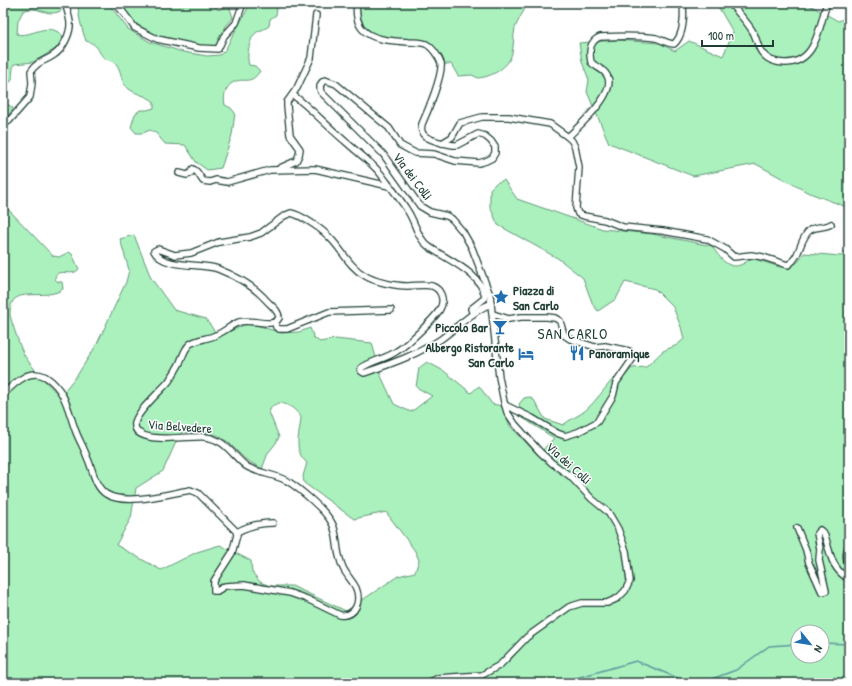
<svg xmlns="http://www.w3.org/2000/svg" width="852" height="686" font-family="'Patrick Hand',sans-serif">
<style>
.green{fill:#abf1be;stroke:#659779;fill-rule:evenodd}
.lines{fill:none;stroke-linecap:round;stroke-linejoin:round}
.stream{stroke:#5d999d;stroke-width:1.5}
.minor-casing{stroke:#1f3d34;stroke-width:8}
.minor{stroke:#fff;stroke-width:5.5}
.labels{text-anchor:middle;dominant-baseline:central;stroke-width:3;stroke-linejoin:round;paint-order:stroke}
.street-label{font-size:13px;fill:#1f3d34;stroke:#fff}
.poi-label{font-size:13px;font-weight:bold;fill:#1f3d34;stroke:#fff;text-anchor:start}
.quarter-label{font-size:15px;letter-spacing:1px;fill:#1f3d34;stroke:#fff}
</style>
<rect width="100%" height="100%" fill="#fff"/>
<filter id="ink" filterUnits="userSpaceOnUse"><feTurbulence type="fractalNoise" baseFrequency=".025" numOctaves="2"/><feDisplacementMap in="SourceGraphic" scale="8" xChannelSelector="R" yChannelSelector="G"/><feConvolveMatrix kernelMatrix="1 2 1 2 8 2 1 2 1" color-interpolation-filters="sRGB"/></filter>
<g filter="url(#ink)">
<g class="green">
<path d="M3 3H59L61 11C46 18 38 4 23 11L18 21 17 34C32 38 47 20 63 36L57 48 34 62 14 64C10 79 17 78 3 88Z"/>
<path d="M79 3H108L128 29 150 42 183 52 207 56 220 55 225 50 248 8 249 3H273L277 8 276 15 270 19 269 26C265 29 261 30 257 32 249 37 246 57 249 65L255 66 260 71C250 86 244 77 234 82 225 86 223 97 225 105L231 108 235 113 232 135 221 168 207 170 196 162 185 145 165 144 156 133 150 130 143 133H136L131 127 135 114 140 110H147L154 108V102C147 95 137 95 129 89 120 83 122 72 117 65 114 60 111 61 106 59 97 54 101 45 86 41 83 33 76 10 79 3Z"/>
<path d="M116 3H213L218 10 227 6 230 8 233 18 226 26 216 47 211 49 157 35 131 21Z"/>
<path d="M360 3H528C524 11 518 20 515 28 513 37 514 45 512 53 509 67 492 77 478 78L472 75 458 76 451 64H445L439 62 428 46 372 34C361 26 357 17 360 3Z"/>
<path d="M716 3H806L838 21 849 17V208L807 192 756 164 693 176 609 143 587 92 589 80 582 62 579 43 617 40 659 43 675 51 689 41 723 56 733 32Z"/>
<path d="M3 101 13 108 10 114 3 119Z"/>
<path d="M504 180 517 199 603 229 652 234 712 246C718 255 727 270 740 265 744 264 748 260 752 258L780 267 789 268 798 262 804 253 842 256 849 246V683H3V210L8 209 53 256 59 257 69 252 72 254 79 269C73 278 55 266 55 279L58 282H62L63 289C49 299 26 291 16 298 11 301 10 309 10 315 11 320 21 350 24 355 34 370 47 384 60 396L78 374 97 344 126 282 129 270 120 239 134 235 151 278 174 310 206 319 215 332 220 336 246 324 260 326 281 333 299 332 310 328 314 338 320 342 335 339 372 343 381 376 394 404 411 412 432 396 416 387 419 368 427 362 444 371 471 393 479 386 492 404 502 406 510 426 538 455 554 438 518 415 520 409 519 404 524 398 529 397 534 400 545 419 563 425C570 419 579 416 586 410 596 401 604 389 613 379H622L632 368 646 367 663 351 677 345 684 339 681 327 673 307 655 289 625 282 616 299 598 311 593 305 583 278 559 259 498 225 490 207V189L496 183ZM279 403C289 404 295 409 301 417 300 435 292 449 307 463L303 476 304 483 354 519 386 512 415 551 419 560 415 572 398 576 346 611 292 586H270L260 582 252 572 251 561 220 545 197 552 161 570 116 545 131 518 136 488 163 471 180 433 197 432 217 435 228 442 245 459 262 469 268 453 276 443 279 437 269 412 272 406ZM798 632H822V656H798Z"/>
</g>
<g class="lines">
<g class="stream">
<path d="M822 643 849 644"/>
<path d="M559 683 636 661 690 683"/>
<path d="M701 683 736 670 769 646 798 644"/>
</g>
<defs>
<g id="minor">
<path d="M116 3 135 28 157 39 199 48 218 49 224 36 236 23 243 3"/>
<path d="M357 3C352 39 381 40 408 42 414 42 421 42 426 44 432 47 439 57 441 63 443 75 427 113 422 124 421 128 421 131 423 134 427 140 446 144 453 145H457L478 134 485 136 491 141 495 147V153L492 158 486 161 479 163 455 161 434 154 415 153 400 145 389 128 336 84 325 80C320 83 319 87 321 92L383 154 420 206 430 212 447 216 452 219 463 232 472 248 490 295 499 377 504 402 507 412 515 424 540 452 552 463 570 476 592 499 608 512 618 529 626 551 630 581 625 591 618 598 607 603H582L569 607 527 637 500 665 482 675 438 678 428 683"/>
<path d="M730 3C737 12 747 21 753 32 757 38 757 48 763 54 768 60 776 63 785 63 817 63 819 26 827 3"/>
<path d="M293 95C312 109 328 127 346 142 357 152 370 161 380 173 389 185 399 197 407 210 415 221 417 238 428 246 445 259 483 273 485 298L471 309 473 314"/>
<path d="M3 125 9 121 30 97 32 83 31 71C39 60 44 62 54 55 63 49 71 33 70 22 69 16 67 9 65 3"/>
<path d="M568 137C579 126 620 91 606 74 603 69 595 67 591 62 589 53 589 41 600 37 618 36 638 35 656 38 663 40 668 44 674 44 684 35 684 15 683 3"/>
<path d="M442 143 452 137 460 123 482 117H509L550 124 568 137 572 141 575 147 579 167 576 208 578 214 584 216 605 220 623 227 663 231 707 239 725 249 734 257 751 255 763 257 788 265C801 257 799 239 810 230 816 226 825 228 831 224"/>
<path d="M280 168 296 161 299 155 300 149 290 135 287 106V102L297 88 311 58 316 15"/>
<path d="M179 173 187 175 190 174 193 169 197 172 203 181 210 182 216 180 227 182 270 170 315 169 389 186"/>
<path d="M493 314 509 319 521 317H547L555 318 560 321 564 335 570 339 595 347 605 346 629 351 634 357 616 383 613 396 597 422 578 432 565 436 557 433 532 418 505 405"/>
<path d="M275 323 276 327 279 329H287L329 312 391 310"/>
<path d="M3 395C10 387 17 381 26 376 33 373 39 373 46 377 66 390 68 411 76 432 79 440 84 448 87 457 93 469 94 486 106 494 125 506 168 494 190 490L198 493 236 531 237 535 232 553 214 581V591H217L225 586 244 585 290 593 307 599 340 615C356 617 361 601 356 588 353 582 349 578 346 573 343 569 341 563 340 559 336 548 338 534 332 523 325 510 301 490 289 482 276 474 259 474 246 466 232 455 225 439 205 437 193 435 132 447 135 423 137 411 161 391 169 381 171 377 175 373 177 368 182 361 183 350 190 344 197 339 208 339 216 335 224 332 231 325 239 322 252 318 273 329 279 318 279 311 272 306 267 301 254 286 236 276 218 269 202 263 163 269 154 251L158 249 175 255 191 253 219 242 250 237 261 233 284 216 291 213C301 215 320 228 327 235 341 247 348 266 364 275 374 282 396 286 408 286 415 286 425 284 432 286 441 289 445 300 440 309 435 318 407 345 397 351 386 359 373 360 361 368V371L364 373C390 364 417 355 441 339 454 330 476 308 491 304"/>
<path d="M797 528 806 550 809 563 822 592 826 591 819 560 820 549 817 533 820 530C827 535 826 542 829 550 832 563 838 573 849 579"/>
<path d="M237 532C248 526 260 523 273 523"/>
<path d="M849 545C846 551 845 560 849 566"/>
</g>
</defs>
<use href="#minor" class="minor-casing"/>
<use href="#minor" class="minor"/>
</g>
</g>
<defs>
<symbol id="sight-bare" viewBox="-9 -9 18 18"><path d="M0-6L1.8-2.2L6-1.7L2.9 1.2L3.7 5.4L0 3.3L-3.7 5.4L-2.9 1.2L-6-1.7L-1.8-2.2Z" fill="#1f6fb2" stroke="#fff" stroke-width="2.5" paint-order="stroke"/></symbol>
<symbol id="bar-bare" viewBox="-9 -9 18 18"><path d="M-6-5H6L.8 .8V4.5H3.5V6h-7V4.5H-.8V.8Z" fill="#1f6fb2" stroke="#fff" stroke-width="2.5" paint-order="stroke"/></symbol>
<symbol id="restaurant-bare" viewBox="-9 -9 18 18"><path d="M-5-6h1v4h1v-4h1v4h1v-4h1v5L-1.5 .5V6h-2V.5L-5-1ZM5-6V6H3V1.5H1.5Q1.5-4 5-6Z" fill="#1f6fb2" stroke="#fff" stroke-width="2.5" paint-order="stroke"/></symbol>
<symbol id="hotel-bare" viewBox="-9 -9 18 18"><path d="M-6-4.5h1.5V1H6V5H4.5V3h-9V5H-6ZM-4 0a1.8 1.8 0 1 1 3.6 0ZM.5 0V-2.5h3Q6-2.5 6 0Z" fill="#1f6fb2" stroke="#fff" stroke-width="2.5" paint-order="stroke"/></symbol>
</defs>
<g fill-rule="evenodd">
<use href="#sight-bare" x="490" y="286" width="22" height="22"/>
<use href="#bar-bare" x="489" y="316" width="22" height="22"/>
<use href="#restaurant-bare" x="566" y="342" width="22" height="22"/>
<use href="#hotel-bare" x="515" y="343" width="22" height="22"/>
</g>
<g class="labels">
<g class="street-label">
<text transform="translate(413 176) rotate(53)">Via dei Colli</text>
<text transform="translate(180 426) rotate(4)">Via Belvedere</text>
<text transform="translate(569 463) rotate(42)">Via dei Colli</text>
</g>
<g class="poi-label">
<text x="513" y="290">Piazza di<tspan x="513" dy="15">San Carlo</tspan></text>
<text x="488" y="327" text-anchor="end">Piccolo Bar</text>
<text x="514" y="347" text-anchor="end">Albergo Ristorante<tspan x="514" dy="15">San Carlo</tspan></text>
<text x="589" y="353">Panoramique</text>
</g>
<g class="quarter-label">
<text x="573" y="333">SAN CARLO</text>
</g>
</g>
<rect width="852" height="686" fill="none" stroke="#fff" stroke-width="16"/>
<rect x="8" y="8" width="836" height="670" fill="none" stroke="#1f3d34" stroke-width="1.5" filter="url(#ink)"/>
<g transform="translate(810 644) rotate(120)"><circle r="19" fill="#ffffff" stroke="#a5b1ae"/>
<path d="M0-3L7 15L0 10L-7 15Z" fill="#1f6fb2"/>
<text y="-6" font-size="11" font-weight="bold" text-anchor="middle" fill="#1f3d34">N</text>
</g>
<path d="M702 40v6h71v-6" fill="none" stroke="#1f3d34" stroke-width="2"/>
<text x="708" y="40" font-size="12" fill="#1f3d34" stroke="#ffffff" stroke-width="3" paint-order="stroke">100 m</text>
</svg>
